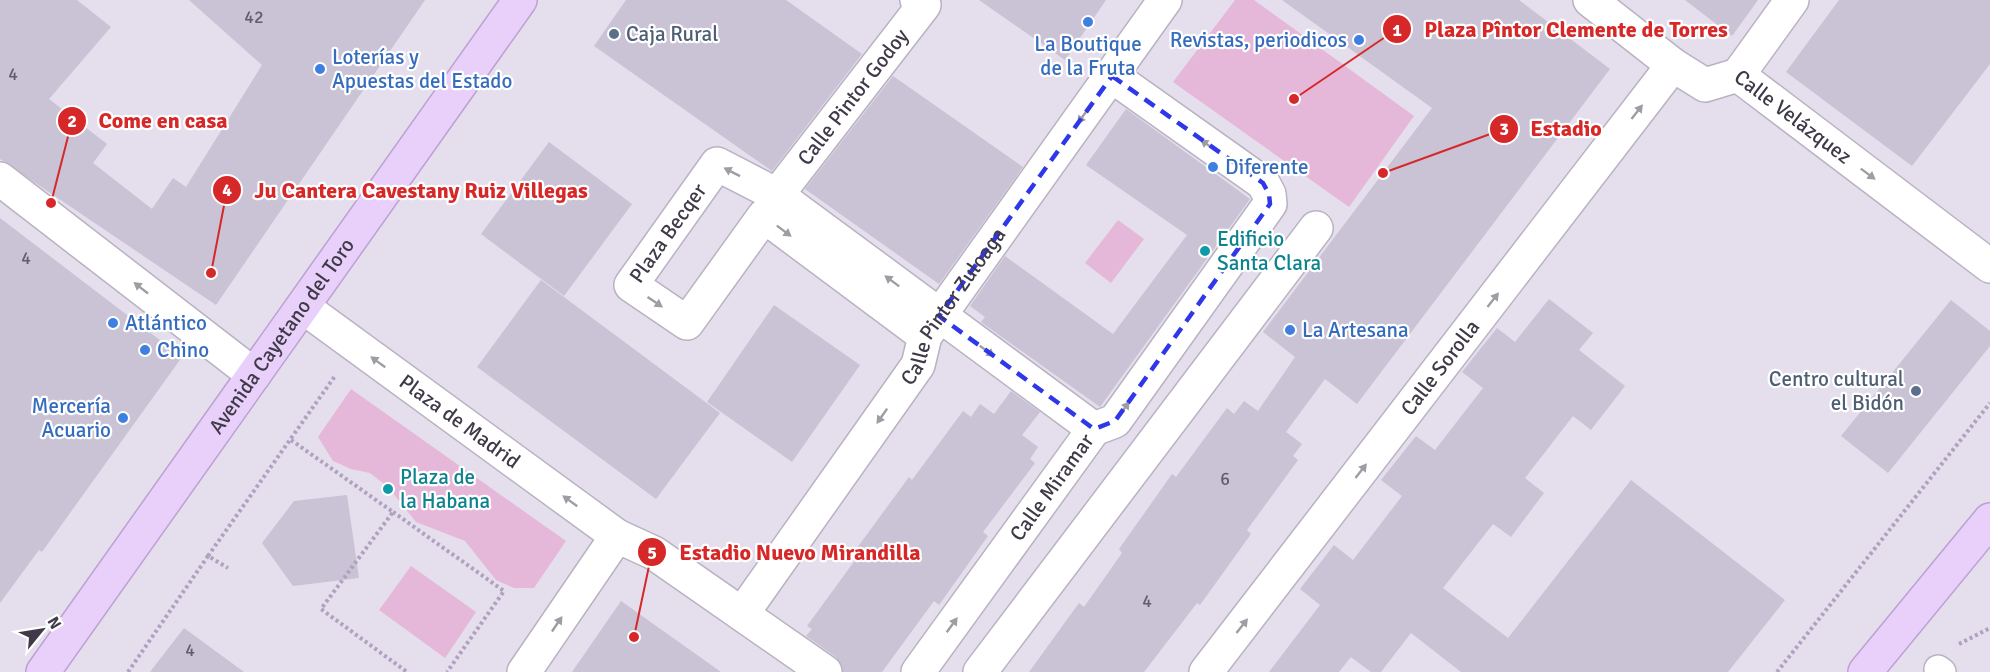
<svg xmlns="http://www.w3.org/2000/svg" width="1990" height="672" font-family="Signika,sans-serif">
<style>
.residential{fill:#e5deec}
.green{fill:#e5b8da}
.building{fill:#cac2d5}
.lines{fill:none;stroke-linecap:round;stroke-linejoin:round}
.pedestrian-casing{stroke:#b9b2c2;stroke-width:30}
.minor-casing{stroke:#b9b2c2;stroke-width:36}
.tertiary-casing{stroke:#b9b2c2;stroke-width:36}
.secondary-casing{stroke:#bca1d3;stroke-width:36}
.path{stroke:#afa1c0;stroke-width:4;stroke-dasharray:3 3;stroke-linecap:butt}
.pedestrian{stroke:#fff;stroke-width:27}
.minor{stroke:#fff;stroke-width:33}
.tertiary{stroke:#fff;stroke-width:33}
.secondary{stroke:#e8d0fa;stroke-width:33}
.oneway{fill:#a09ca4}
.marked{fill:none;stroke:#2f38e8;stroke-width:4.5;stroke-dasharray:12 8;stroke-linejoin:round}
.shop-dot{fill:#3f7fe0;stroke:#fff;stroke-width:2}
.service-dot{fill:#5c6f8a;stroke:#fff;stroke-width:2}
.culture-dot{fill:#0f9aa8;stroke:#fff;stroke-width:2}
.labels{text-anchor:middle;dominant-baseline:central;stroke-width:4.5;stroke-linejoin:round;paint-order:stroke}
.number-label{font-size:18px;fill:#625c6b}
.service-label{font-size:21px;fill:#4e5e75;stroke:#fff;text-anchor:start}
.shop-label{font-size:21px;fill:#366cbe;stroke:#fff;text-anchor:start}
.street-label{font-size:21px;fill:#403a48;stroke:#fff}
.culture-label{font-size:21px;fill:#0d838f;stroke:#fff;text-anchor:start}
.leader{fill:none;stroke:#d62828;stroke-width:2}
.callout-dot{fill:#d62828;stroke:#fff;stroke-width:2}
.mark-label{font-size:18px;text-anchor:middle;font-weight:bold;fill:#fff}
.callout-label{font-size:22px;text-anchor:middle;font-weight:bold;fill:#d62828;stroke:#fff;stroke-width:4.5;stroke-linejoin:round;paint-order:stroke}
</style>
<rect width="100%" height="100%" fill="#f0ecf4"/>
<rect class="residential" x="0" y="0" width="1990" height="672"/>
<g class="green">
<path d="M1235 0H1254L1414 116 1349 207 1173 82Z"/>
<path d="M1118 220 1144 239 1111 283 1085 263Z"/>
<path d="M351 389 566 541 534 588H514L496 580 465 541 416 522 388 487 370 473 351 469 333 461 318 437Z"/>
<path d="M411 566 476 612 445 658 379 610Z"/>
</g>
<g class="building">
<path d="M0 0H77L111 27 49 99 107 144 93 163 152 209 173 178 186 187 262 65 189 0H425L216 305 0 159Z"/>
<path d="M626 0H786L862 54 772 171 594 46Z"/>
<path d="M979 0H1106L1065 60Z"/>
<path d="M1282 0H1519L1610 69 1357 404 1325 379 1286 432 1302 444 1293 456 1298 460 1247 530 1251 534 1200 605 1197 603 1144 672H1029L1079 603 1084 607 1122 553 1119 549 1172 474 1176 477 1227 408 1234 414 1244 401 1258 411 1295 357 1263 332 1432 108Z"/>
<path d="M1685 0H1758L1732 36Z"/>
<path d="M1839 0H1990V64L1912 166 1786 72Z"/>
<path d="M893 76 1023 167 939 284 805 189Z"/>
<path d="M1126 109 1250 199 1100 407 981 322 985 317 970 306 1005 256 1113 334 1187 235 1086 165Z"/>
<path d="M549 142 632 204 564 296 481 234Z"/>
<path d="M0 218 182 357 42 552 39 550 0 603Z"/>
<path d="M541 280 720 413 656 499 477 367Z"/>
<path d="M1549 299 1593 333 1579 350 1625 386 1591 430 1573 416 1525 478 1544 493 1511 537 1493 524 1443 588 1508 638 1631 480 1785 600 1728 672H1461L1411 633 1381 672H1371L1351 657 1339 672H1269L1320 605 1300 589 1334 545 1353 560 1402 496 1381 480 1416 436 1435 450 1483 388 1462 372 1497 328 1515 342Z"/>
<path d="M1951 300 1990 331V346L1888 473 1841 436Z"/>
<path d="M774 305 860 365 792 462 707 402Z"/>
<path d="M1011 391 1040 412 1022 435 1038 447 1030 459 1035 463 983 532 988 536 939 605 934 601 882 672H843L836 657 806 636 812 629 807 626 861 552 857 548 909 477 912 480 963 411 971 417 980 404 994 414Z"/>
<path d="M347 495 359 578 293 586 262 543 294 501Z"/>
<path d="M621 601 721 672H572Z"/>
<path d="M184 628 244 672H150Z"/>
</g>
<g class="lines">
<defs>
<path id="pedestrian" d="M1938 669 1942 672"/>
<g id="minor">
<path d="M1590 0 1673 65 1705 85 1738 75"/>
<path id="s1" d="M1738 75 1990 266"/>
<path d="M1738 75 1792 0"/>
<path d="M0 179 254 375"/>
<path id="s2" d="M777 195 924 5 917 0"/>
<path id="s3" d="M925 336 764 216 687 323 631 285 717 164 777 195 1094 429"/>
<path d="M524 672 617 536"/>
<path id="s4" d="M918 672 1094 429 1115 421 1270 204 1269 194 1263 183 1112 76"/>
<path d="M980 672 1316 228"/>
<path id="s5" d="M1206 672 1673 65"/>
</g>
<g id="tertiary">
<path id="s6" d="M303 307 617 536 654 553 825 672"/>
<path id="s7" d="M742 614 918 365 925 336 1165 0"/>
</g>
<g id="secondary">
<path id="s8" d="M43 672 520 0"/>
<path d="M1865 672 1990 520"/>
</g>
</defs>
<use href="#pedestrian" class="pedestrian-casing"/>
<use href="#minor" class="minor-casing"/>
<use href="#tertiary" class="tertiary-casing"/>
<use href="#secondary" class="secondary-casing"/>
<g class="path">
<path d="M291 440 393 512 321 609 407 672"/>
<path d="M393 512 504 591 447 672"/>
<path d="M208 556 335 376"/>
<path d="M1959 644 1990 628"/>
<path d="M128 672 208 556 228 568"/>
<path d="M1777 672 1990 403"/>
</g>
<use href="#pedestrian" class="pedestrian"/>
<use href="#minor" class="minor"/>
<use href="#tertiary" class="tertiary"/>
<use href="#secondary" class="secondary"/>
</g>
<defs><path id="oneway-solid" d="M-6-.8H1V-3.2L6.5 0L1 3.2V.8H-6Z" transform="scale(1.5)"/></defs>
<g class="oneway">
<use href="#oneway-solid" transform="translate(1637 112) rotate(-52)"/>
<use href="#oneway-solid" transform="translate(1083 116) rotate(126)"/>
<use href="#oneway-solid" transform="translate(1208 145) rotate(-145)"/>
<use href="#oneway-solid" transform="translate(732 172) rotate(-153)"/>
<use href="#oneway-solid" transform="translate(1868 174) rotate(37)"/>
<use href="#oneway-solid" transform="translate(784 231) rotate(37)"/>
<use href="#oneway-solid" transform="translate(892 281) rotate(-143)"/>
<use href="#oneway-solid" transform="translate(141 288) rotate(-142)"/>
<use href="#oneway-solid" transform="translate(1493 300) rotate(-52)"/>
<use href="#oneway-solid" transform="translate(655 302) rotate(34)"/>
<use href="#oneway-solid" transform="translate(987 351) rotate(36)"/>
<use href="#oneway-solid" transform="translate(378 362) rotate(-144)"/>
<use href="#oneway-solid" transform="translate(1124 409) rotate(-55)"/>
<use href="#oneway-solid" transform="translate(882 416) rotate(125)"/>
<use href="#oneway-solid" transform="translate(1361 471) rotate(-52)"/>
<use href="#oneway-solid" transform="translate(570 501) rotate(-144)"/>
<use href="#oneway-solid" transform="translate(557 624) rotate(-56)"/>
<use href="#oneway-solid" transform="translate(952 625) rotate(-54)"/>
<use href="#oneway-solid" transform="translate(1242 626) rotate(-52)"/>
</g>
<path class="marked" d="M1112 76 1263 183 1269 194 1270 204 1115 421 1094 429 939 316Z"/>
<g class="shop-dot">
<circle cx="1088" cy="22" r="6"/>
<circle cx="1359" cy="40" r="6"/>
<circle cx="320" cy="69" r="6"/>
<circle cx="1213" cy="167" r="6"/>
<circle cx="113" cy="323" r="6"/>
<circle cx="1290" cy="330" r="6"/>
<circle cx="145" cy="350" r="6"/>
<circle cx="123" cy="418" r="6"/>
</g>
<g class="service-dot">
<circle cx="614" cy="34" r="6"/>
<circle cx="1916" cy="391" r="6"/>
</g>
<g class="culture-dot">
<circle cx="1205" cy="251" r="6"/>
<circle cx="388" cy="489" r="6"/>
</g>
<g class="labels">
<g class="number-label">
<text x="254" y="17">42</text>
<text x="13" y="74">4</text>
<text x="26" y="258">4</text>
<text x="1225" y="479">6</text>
<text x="1147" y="601">4</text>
<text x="190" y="650">4</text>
</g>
<g class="service-label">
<text x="626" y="34">Caja Rural</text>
<text x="1904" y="379" text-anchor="end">Centro cultural<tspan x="1904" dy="24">el Bidón</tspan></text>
</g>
<g class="shop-label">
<text x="1347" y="40" text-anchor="end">Revistas, periodicos</text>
<text x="1088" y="44" text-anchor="middle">La Boutique<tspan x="1088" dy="24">de la Fruta</tspan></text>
<text x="332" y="57">Loterías y<tspan x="332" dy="24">Apuestas del Estado</tspan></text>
<text x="1225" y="167">Diferente</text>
<text x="125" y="323">Atlántico</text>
<text x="1302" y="330">La Artesana</text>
<text x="157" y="350">Chino</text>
<text x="111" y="406" text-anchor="end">Mercería<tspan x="111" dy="24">Acuario</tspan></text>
</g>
<g class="street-label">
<text stroke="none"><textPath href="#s2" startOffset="124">Calle Pintor Godoy</textPath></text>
<text stroke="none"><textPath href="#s1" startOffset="69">Calle Velázquez</textPath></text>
<text stroke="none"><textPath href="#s3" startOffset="464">Plaza Becqer</textPath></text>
<text stroke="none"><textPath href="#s7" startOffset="374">Calle Pintor Zuloaga</textPath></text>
<text stroke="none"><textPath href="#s8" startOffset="412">Avenida Cayetano del Toro</textPath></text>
<text stroke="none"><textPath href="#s5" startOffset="384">Calle Sorolla</textPath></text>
<text stroke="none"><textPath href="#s6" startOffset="194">Plaza de Madrid</textPath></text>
<text stroke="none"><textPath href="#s4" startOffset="228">Calle Miramar</textPath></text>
</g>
<g class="culture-label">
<text x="1217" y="239">Edificio<tspan x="1217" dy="24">Santa Clara</tspan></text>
<text x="400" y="477">Plaza de<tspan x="400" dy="24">la Habana</tspan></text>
</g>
</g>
<path class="leader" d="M1294 99L1397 29M51 203L72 121M1383 173L1504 129M211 273L227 190M634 637L652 552"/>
<g class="callout-dot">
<circle cx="1294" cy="99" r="6"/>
<circle cx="51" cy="203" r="6"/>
<circle cx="1383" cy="173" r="6"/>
<circle cx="211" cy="273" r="6"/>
<circle cx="634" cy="637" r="6"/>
<circle cx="1397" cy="29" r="15"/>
<circle cx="72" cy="121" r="15"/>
<circle cx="1504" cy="129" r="15"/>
<circle cx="227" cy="190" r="15"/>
<circle cx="652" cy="552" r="15"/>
</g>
<g class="mark-label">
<text x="1397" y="36">1</text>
<text x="72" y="127">2</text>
<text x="1504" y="135">3</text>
<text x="227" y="196">4</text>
<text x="652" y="559">5</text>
</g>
<g class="callout-label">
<text x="1576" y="37">Plaza Pîntor Clemente de Torres</text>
<text x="163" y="128">Come en casa</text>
<text x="1566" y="136">Estadio</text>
<text x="421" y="198">Ju Cantera Cavestany Ruiz Villegas</text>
<text x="800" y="560">Estadio Nuevo Mirandilla</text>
</g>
<g transform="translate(42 630) rotate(60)" stroke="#ffffff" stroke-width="4.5" paint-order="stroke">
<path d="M0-4.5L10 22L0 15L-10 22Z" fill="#403a48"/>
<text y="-9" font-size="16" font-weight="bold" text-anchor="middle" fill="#403a48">N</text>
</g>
</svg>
